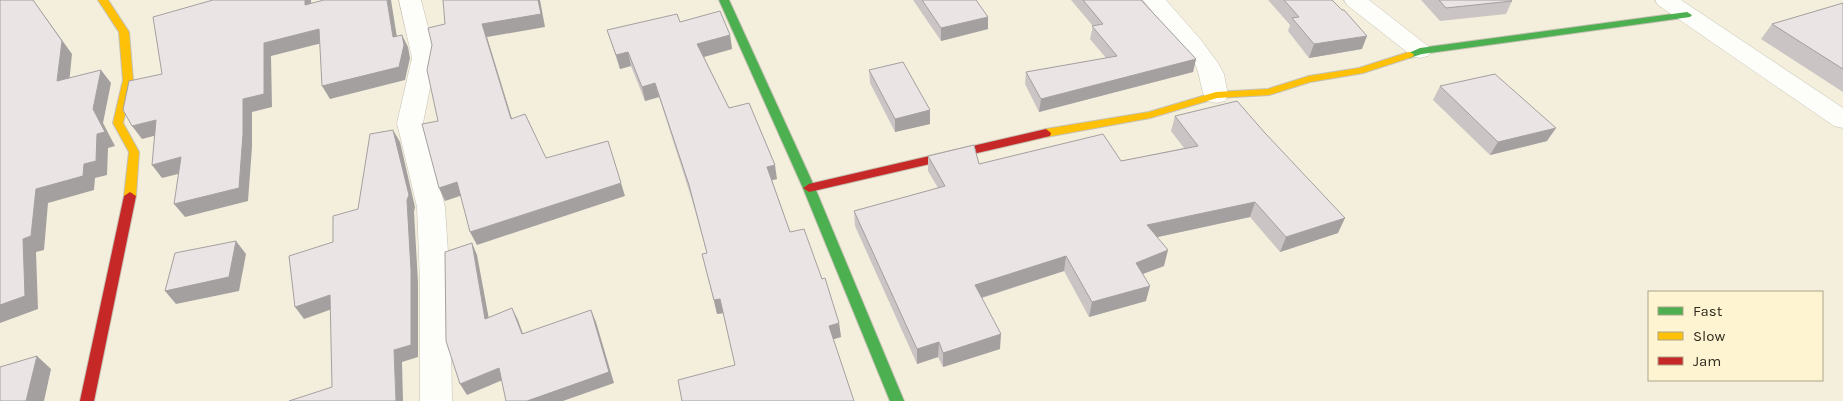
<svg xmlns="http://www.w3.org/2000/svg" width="1843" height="401" font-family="Karla,sans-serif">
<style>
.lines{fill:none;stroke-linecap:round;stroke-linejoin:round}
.street-casing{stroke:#c5c1b3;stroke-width:1}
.fast-casing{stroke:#c5c1b3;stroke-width:2}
.slow-casing{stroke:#c5c1b3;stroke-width:2}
.jam-casing{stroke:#c5c1b3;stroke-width:2}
.street{fill:#fdfdfa;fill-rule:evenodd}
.fast{fill:#4caf50;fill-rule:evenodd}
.slow{fill:#ffc107;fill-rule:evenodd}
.jam{fill:#c62828;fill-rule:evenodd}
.wall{fill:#cac4c4}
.shaded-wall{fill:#a4a0a0}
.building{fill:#ebe4e4;stroke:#a4a0a0}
</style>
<rect width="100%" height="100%" fill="#f4efdc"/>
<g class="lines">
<defs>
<g id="street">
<path d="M399 0H421L436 58 423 123 445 207 450 282 452 401H420V282L417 207 397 123 412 58Z"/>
<path d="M1143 0H1166L1201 40 1218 63 1224 74 1228 95 1225 101 1216 103 1207 101C1200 90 1201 76 1195 64Z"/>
<path d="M1344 0H1369L1428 46 1432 51 1428 56 1420 58 1412 56 1347 5Z"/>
<path d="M1655 0H1681L1843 108V128L1834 126 1658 5Z"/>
</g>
<g id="fast">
<path d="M719 0H729L815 188 904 401H890L803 188Z"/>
<path d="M1687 12 1692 15 1690 17 1422 54 1409 58 1404 55 1420 48Z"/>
</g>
<g id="slow">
<path d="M98 0H108L129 32 133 80 123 123 139 152 136 196 130 200 124 196 129 152 113 123 123 80 119 32Z"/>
<path d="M1409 52 1412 53 1414 55 1412 57 1363 73 1310 82 1269 95 1217 98 1150 118 1046 137 1041 133 1046 129 1149 112 1216 92 1268 89 1309 76 1359 68Z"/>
</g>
<g id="jam">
<path d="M1046 129 1051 133 1050 136 809 192 803 188 809 184Z"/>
<path d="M130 192 136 196 94 401H80L124 196Z"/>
</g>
</defs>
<use href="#street" class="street-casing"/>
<use href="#fast" class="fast-casing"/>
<use href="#slow" class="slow-casing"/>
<use href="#jam" class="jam-casing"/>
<use href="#street" class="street"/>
<use href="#fast" class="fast"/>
<use href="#slow" class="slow"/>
<use href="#jam" class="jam"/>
</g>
<g class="wall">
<path d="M913 0H976L988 29 941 41Z"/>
<path d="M1071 0H1141L1196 59 1193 72 1039 112 1025 84 1026 72 1106 58 1090 39 1093 26Z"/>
<path d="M1268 0H1332L1362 49 1309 58 1288 31 1290 25Z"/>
<path d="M1421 0H1511L1512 1 1506 14 1440 21Z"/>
<path d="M1843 3V92L1761 39 1772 24Z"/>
<path d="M607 30 730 35 732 49 704 57 729 108 777 179 772 180 790 232 822 279 839 323 841 337 735 365 723 313 717 314 702 254 707 253 692 200 659 97 645 101 631 66 620 69Z"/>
<path d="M869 70 930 110V124L895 132 870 83Z"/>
<path d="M1440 86 1547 141 1490 155 1433 100Z"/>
<path d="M1175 116 1338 233 1280 252 1250 217 1157 237 1164 266 1143 274 1146 301 1089 317 1064 271 982 298 1000 349 943 367 938 357 917 364 855 226 854 211 938 188 928 171V156L979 164 1121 161 1184 148 1171 131Z"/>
</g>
<g class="shaded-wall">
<path d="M33 0 72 54 68 94 57 81Z"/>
<path d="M305 0H311L312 17 305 5Z"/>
<path d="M387 0H391L399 50 393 37Z"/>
<path d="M538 0H540L545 27 487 37 516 132 511 119 482 24Z"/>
<path d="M988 17V29L941 41V28Z"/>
<path d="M319 29 326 42 271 56 272 107 252 112V147L248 201 185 217 174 204 243 99 264 43Z"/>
<path d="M402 35 408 47 410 58 405 80 330 99 322 86Z"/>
<path d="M730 35 732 49 700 58 697 44Z"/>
<path d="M1367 36 1362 49 1309 58 1314 44Z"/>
<path d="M628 52 631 66 620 69 616 55Z"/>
<path d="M1196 59 1193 72 1039 112 1041 99Z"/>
<path d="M101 70 111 83 103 123 115 146 108 148 107 175 95 178 94 190 48 203 44 250 36 252 38 309 0 323V305L23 239 36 189 84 164 97 134 93 109Z"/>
<path d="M655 83 659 97 645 101 642 87Z"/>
<path d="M930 110V124L895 132V119Z"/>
<path d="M156 120 165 133 142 139 132 126Z"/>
<path d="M1556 128 1547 141 1490 155 1498 142Z"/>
<path d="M393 130 400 142 415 207 414 212 418 282V357L402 362 403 401H396L394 350Z"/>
<path d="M181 157 190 171 162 178 152 165Z"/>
<path d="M775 165 777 179 769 181 767 167Z"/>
<path d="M457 182 463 195 445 201 439 188Z"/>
<path d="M621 183 625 196 477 245 470 232Z"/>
<path d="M1255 202 1250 217 1144 240 1147 225Z"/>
<path d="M1345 218 1338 233 1280 252 1286 237Z"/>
<path d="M236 241 246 254 239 291 176 304 165 291Z"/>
<path d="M472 243 477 255 491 330 485 319Z"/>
<path d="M1168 250 1164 266 1132 278 1136 263Z"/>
<path d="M1066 256 1064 271 974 300 975 285Z"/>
<path d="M1150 286 1146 301 1089 317 1092 302Z"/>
<path d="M330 295 338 307 304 319 295 307Z"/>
<path d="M720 299 724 313 717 314 714 300Z"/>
<path d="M512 308 518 320 527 345 522 334Z"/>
<path d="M591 310 596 322 614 383 563 401H527Z"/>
<path d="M839 323 841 337 831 340 829 326Z"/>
<path d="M1001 334 1000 349 943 367V353Z"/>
<path d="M939 342 938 357 917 364V349Z"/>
<path d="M37 356 51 369 44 401H26Z"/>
<path d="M499 368 505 379 467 395 460 384Z"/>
</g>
<g class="building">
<path d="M0 0H33L62 41 57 81 101 70 93 109 105 132 97 134 96 161 84 164 83 176 36 189 31 236 23 239 25 296 0 305Z"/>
<path d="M213 0H305V5L324 0H387L393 37 402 35 404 45 399 67 322 86 319 29 264 43V94L243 99V134L239 188 174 204 181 157 152 165 156 120 132 126 123 110 129 81 162 74 153 17Z"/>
<path d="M443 0H538L541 14 482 24 511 119 525 114 546 158 608 141 621 183 470 232 457 182 439 188 422 124 438 121 427 70 432 45 428 28 445 24Z"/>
<path d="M922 0H976L988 17 941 28Z"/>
<path d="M1083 0H1141L1196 59 1041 99 1026 72 1117 56 1092 26 1103 24Z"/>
<path d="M1284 0H1332L1342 10H1344L1367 36 1314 44 1292 18 1299 17Z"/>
<path d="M1439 0H1511L1512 1 1446 8Z"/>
<path d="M1843 3V69L1772 24Z"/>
<path d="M720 11 730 35 697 44 729 108 749 103 775 165 767 167 790 232 804 229 822 279 825 278 839 323 829 326 854 401H682L678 380 735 365 720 299 714 300 702 254 707 253 689 185 655 83 642 87 628 52 616 55 607 30 677 14 680 22Z"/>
<path d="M903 62 930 110 895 119 869 70Z"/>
<path d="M1495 74 1556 128 1498 142 1440 86Z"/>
<path d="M1237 101 1265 133 1345 218 1286 237 1255 202 1147 225 1168 250 1136 263 1150 286 1092 302 1066 256 975 285 1001 334 943 353 939 342 917 349 854 211 945 186 928 156 974 145 979 164 1103 134 1121 161 1198 146 1175 116Z"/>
<path d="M393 130 409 195 407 200 411 270V345L394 350 396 401H289L332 387 330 295 295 307 289 256 333 242V216L358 209 370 134Z"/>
<path d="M236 241 229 277 165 291 175 253Z"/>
<path d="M472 243 485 319 512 308 522 334 591 310 609 372 527 401H506L499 368 460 384 446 341 445 252Z"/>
<path d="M37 356 26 401H0V367Z"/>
</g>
<rect x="1648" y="291" width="175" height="90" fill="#fff4d2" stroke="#aca48a"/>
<rect x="1658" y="307" width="25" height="8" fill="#4caf50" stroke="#aca48a"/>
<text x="1693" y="316" font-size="15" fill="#2f2b1e">Fast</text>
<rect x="1658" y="332" width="25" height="8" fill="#ffc107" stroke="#aca48a"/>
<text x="1693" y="341" font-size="15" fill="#2f2b1e">Slow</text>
<rect x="1658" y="357" width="25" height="8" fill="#c62828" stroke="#aca48a"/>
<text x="1693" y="366" font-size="15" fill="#2f2b1e">Jam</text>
</svg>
